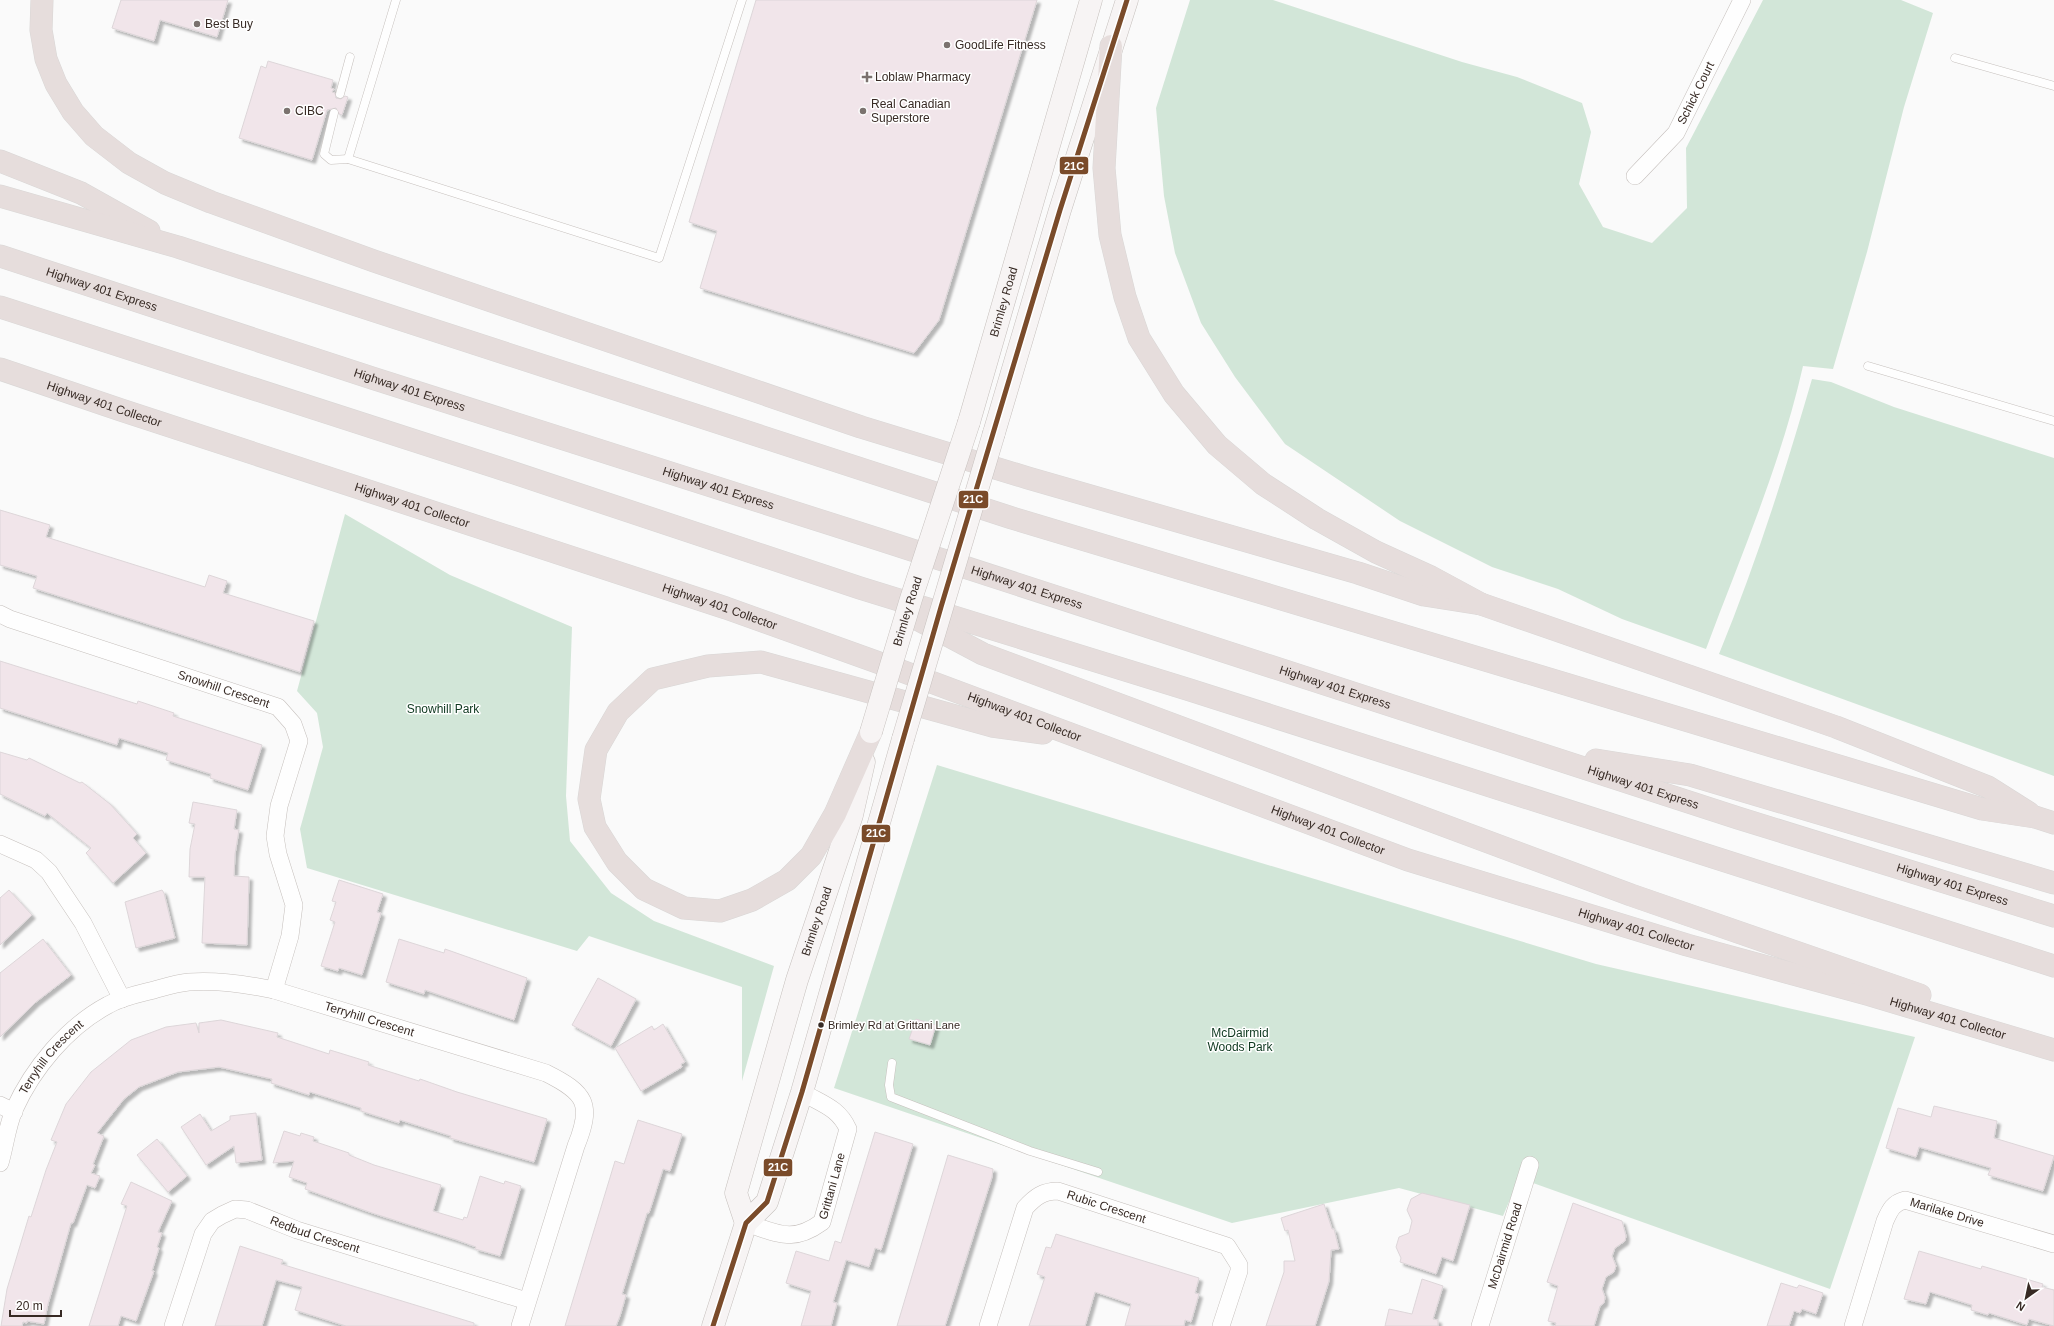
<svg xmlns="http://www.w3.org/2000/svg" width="2054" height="1326" font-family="Helvetica,sans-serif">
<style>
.green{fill:#d2e6d8}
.building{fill:#f1e5ea;stroke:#ddd6d9;filter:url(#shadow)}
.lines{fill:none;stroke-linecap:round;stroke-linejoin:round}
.service-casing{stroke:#c6c0bd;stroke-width:9}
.minor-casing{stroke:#c6c0bd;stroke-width:18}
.secondary-casing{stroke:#c6c0bd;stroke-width:23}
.motorway-casing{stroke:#d9d7d6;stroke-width:23}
.service{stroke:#fefefe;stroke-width:8}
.minor{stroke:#fefefe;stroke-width:17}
.secondary{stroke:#f7f4f4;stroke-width:22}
.motorway{stroke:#e6dddc;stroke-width:22}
.secondary-bridge-casing{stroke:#c6c0bd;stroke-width:23;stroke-linecap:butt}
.secondary-bridge{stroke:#f7f4f4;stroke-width:22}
.bus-1-casing{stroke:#fff;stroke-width:8}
.bus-1{stroke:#7a4b2a;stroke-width:5}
.poi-dot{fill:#7b736f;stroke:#fff;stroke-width:1.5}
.bus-dot{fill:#372a24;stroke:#fff;stroke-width:1.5}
.labels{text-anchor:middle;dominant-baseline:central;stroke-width:3;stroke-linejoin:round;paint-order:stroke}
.bus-label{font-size:11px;fill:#372a24;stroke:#fff;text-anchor:start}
.poi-label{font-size:12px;fill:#372a24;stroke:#fff;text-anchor:start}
.street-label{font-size:12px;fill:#372a24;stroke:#fff}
.park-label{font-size:12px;fill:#0e381f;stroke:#fff}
.line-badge{stroke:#fff;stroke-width:1.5}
.badge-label{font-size:11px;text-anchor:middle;font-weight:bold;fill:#fff}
</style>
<defs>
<filter id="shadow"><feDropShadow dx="3.5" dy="3.5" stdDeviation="1" flood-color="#0004"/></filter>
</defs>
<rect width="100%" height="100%" fill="#fafafa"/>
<g class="green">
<path d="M1190 0H1273L1462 62 1517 77 1582 103 1591 132 1579 184 1603 227 1652 243 1687 208 1686 148 1763 0H1901L1933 13 1904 107 1867 252 1833 369 1803 366C1781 464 1741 555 1706 649L1622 619 1558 589 1492 567 1400 521 1285 444 1235 377 1201 323 1175 253 1164 196 1156 108Z"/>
<path d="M1812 379 1831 382 1894 407 2054 458V776L1719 654C1756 564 1785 472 1812 379Z"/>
<path d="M345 514 450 575 572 627 566 796 570 841 611 893 654 921 774 966 742 1081V987L589 936 577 951 307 868 300 829 323 747 317 713 297 691Z"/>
<path d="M937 765 1596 964 1915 1037 1830 1289 1519 1178 1503 1216 1399 1188 1232 1223 834 1088Z"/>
</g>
<g class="building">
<path d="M121 0H228L217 37 160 20 154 41 112 28Z"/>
<path d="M756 0H1037L939 320 914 353 700 288 717 231 689 222Z"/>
<path d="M268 61 333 80 331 88 334 89 332 92 335 93 336 98 341 99 345 96 348 97 342 115 339 114 336 108 327 110 312 160 239 138 261 66 266 68Z"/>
<path d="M0 510 50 525 46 537 205 587 209 575 227 581 223 593 314 621 300 672 33 588 37 576 0 565Z"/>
<path d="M0 661 137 704 138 701 174 713 173 716 262 745 248 790 210 778 211 774 166 760 168 753 119 738 117 745 0 708Z"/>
<path d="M0 752 27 760 29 758 80 783 82 782 110 804 137 834 133 838 146 853 113 883 86 853 91 848 47 813 45 816 0 794Z"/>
<path d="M193 802 237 810 234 829 239 830 235 854 234 876 249 877 247 945 202 943 205 877H189L190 849 195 824 189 823Z"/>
<path d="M339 880 383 894 377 912 381 913 362 975 339 968 338 971 321 966 335 922 330 920 336 902 332 901Z"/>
<path d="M9 890 32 915 0 945V898Z"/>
<path d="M162 890 164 893 175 938 136 948 125 902Z"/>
<path d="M43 939 71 975 36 1002 0 1037V973Z"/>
<path d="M399 939 444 953 445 949 527 978 514 1020 425 990 424 994 386 982Z"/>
<path d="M598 978 636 999 611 1046 572 1025Z"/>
<path d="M916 1019 936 1025 930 1045 909 1039Z"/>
<path d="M221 1020 278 1033 277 1037 329 1054 330 1050 369 1062 368 1065 419 1081 420 1079 457 1092 547 1119 534 1162 450 1138 451 1136 400 1120 399 1123 361 1111V1108L310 1092 309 1095 271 1083 272 1079 219 1067 178 1072 139 1087 124 1099 97 1133 104 1136 93 1164 95 1165 91 1173 100 1176 95 1188 87 1185 73 1223H71L48 1304 44 1324 27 1321V1323L23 1322 22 1326H1L7 1289 29 1216 31 1217 46 1170 57 1142 51 1140 66 1104 91 1072 131 1040 166 1027 196 1023 199 1033V1023Z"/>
<path d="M663 1024 685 1062 681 1064 682 1067 641 1091 615 1048 652 1026 654 1030Z"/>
<path d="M1934 1106 1997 1121 1994 1138 2054 1156 2043 1191 1988 1175 1991 1168 1919 1147 1916 1157 1886 1148 1898 1108 1931 1117Z"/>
<path d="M256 1113 262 1160 236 1163 234 1146 206 1165 181 1127 200 1114 211 1131 230 1120V1116Z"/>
<path d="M638 1120 682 1134 670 1171 663 1169 649 1213H647L622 1294 626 1295 620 1316 616 1326H565L615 1161 624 1164Z"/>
<path d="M284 1131 300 1136 301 1133 314 1137 313 1141 349 1153V1155L374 1165 441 1185 433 1211 463 1220 464 1217 467 1218 480 1176 504 1184 505 1181 521 1186 500 1256 475 1249 476 1247 457 1240 372 1213 305 1189 307 1183 289 1177 294 1161 273 1163Z"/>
<path d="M875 1132 913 1144 881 1250 875 1248 869 1267 846 1260 833 1302 837 1303 831 1326H801L811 1291 786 1283 796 1251 829 1261 835 1241 841 1243Z"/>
<path d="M157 1139 187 1176 168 1192 137 1155Z"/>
<path d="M948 1155 993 1169 992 1177 945 1326H897Z"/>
<path d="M131 1182 172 1201 158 1232 162 1233 157 1247 159 1248 152 1271H154L136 1321 121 1316 118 1326H89L127 1206 121 1204Z"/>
<path d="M1422 1193 1470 1205 1453 1261 1442 1257 1436 1274 1400 1262 1401 1258 1396 1247 1399 1237 1409 1233 1412 1221 1407 1210 1411 1199Z"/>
<path d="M1573 1203 1622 1221 1626 1236 1625 1241 1615 1248 1612 1256 1616 1266 1614 1272 1606 1277 1602 1289 1605 1297 1604 1303 1600 1306 1594 1326H1555L1556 1323 1548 1321 1558 1286 1547 1282Z"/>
<path d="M1324 1204 1332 1229H1334L1339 1249 1331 1250 1329 1281 1315 1326H1266L1284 1272V1261H1295L1288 1230 1285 1231 1281 1218Z"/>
<path d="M1056 1234 1199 1278 1195 1293 1199 1294 1191 1322 1185 1320 1184 1326H1125L1131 1304 1095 1292 1085 1326H1029L1045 1277 1037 1274 1046 1247 1051 1248Z"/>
<path d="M240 1246 283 1260 281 1264 474 1323V1326H346L295 1310 302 1287 276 1280 262 1326H215Z"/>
<path d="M1919 1251 1981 1269 1982 1266 2043 1284 2042 1287 2054 1290V1326L2029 1319 2027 1325 1989 1313 1988 1315 1971 1310 1972 1305 1930 1292 1926 1304 1904 1299Z"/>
<path d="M1422 1279 1443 1286 1433 1319 1438 1320V1326H1385L1389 1309 1412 1314Z"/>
<path d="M1781 1283 1797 1288 1799 1285 1823 1293 1816 1314 1802 1309 1800 1313 1794 1311 1789 1326H1767Z"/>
</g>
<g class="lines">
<defs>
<g id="service">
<path d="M396 0 348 159 659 258 742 0"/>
<path d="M1955 58 2054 86"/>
<path d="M340 94 350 57"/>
<path d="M334 113 324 154 331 160 348 159"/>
<path d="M1868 366 2054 421"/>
<path d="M892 1063 889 1085 891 1097 1030 1151 1098 1172"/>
</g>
<g id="minor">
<path id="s1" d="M1635 176 1676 133 1742 0"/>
<path id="s2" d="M0 614 10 619 278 707 293 724 299 741 279 806 275 836 278 854 294 905 290 936 274 990"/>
<path d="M0 844 36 860 49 872 83 923 122 999"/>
<path d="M0 1105 14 1112"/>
<path id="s3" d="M0 1163C5 1146 7 1127 14 1110 33 1068 67 1027 108 1005 122 997 138 994 154 990 165 987 177 983 189 982 218 980 246 984 274 990L546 1073C586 1093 593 1104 576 1146L520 1326"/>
<path id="s4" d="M746 1223C777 1233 792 1244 822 1222L848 1129C838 1107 821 1104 802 1092"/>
<path id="s5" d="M173 1326 203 1234 212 1221 222 1215 235 1209 247 1210 297 1230 527 1301"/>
<path id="s6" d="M988 1326 1025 1208C1035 1197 1043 1191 1058 1191L1227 1246 1239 1265V1271L1221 1326"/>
<path id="s7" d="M1480 1326 1530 1165"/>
<path id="s8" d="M1853 1326 1885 1221C1890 1210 1893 1203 1905 1200L2054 1244"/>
</g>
<g id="secondary">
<path id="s9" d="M969 422 1091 0"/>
<path d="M994 433 1060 210 1127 0"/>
<path id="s10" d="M746 1223 736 1193 797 980 852 815 864 762"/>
<path d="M713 1326 746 1223 767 1202 802 1092 903 739"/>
</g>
<g id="motorway">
<path d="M42 0 41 30 46 59 56 84 73 112 94 136 129 163 165 183 211 202 374 261 861 427 1028 478 1358 573 1424 595 1481 604"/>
<path d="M1111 46 1104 168 1110 235 1125 297 1139 338 1174 394 1217 445 1263 484 1317 519 1376 552 1431 577 1481 604 1836 727 1988 787 2029 813"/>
<path d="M0 161 81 193 149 231"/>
<path d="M0 196 178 247 1012 518 1982 809 2035 817 2054 823"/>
<path id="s11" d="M0 256 372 378 881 540 1738 818 2054 916"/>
<path d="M0 307 496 467 860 588 1190 690 2054 966"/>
<path id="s12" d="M0 369 121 410 726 608 899 670 1408 860 1687 945 1870 995 2054 1050"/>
<path d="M919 620 983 654 1631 895 1920 995"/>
<path d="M871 732 835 814 811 856 787 880 752 900 720 911 684 908 644 889 617 862 595 827 589 799 596 750 618 712 653 679 708 666 761 662 992 726 1043 733"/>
<path d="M1596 760 1690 775 2054 883"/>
</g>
</defs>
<use href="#service" class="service-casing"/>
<use href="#minor" class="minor-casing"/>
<use href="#secondary" class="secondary-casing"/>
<use href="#motorway" class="motorway-casing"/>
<use href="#service" class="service"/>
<use href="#minor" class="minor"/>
<use href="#secondary" class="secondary"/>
<use href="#motorway" class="motorway"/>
<defs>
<g id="secondary-bridge">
<path id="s13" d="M871 732 911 599 969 422"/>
<path d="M903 739 994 433"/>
</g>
</defs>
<use href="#secondary-bridge" class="secondary-bridge-casing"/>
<use href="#secondary-bridge" class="secondary-bridge"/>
<defs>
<path id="bus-1" d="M713 1326 746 1223 767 1202 802 1092 941 607 1060 210 1127 0"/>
</defs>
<use href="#bus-1" class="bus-1-casing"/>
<use href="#bus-1" class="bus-1"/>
</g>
<g class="poi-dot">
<circle cx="197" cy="24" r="4"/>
<circle cx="947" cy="45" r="4"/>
<path d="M865 71h4v4h4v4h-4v4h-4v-4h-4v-4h4z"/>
<circle cx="287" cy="111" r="4"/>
<circle cx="863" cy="111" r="4"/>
</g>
<circle class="bus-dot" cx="821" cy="1025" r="3.5"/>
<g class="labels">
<g class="bus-label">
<text x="828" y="1025">Brimley Rd at Grittani Lane</text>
</g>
<g class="poi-label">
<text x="205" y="24">Best Buy</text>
<text x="955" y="45">GoodLife Fitness</text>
<text x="875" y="77">Loblaw Pharmacy</text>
<text x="871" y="104">Real Canadian<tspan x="871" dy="14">Superstore</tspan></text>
<text x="295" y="111">CIBC</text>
</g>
<g class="street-label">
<text stroke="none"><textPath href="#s1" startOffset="104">Schick Court</textPath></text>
<text stroke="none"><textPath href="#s11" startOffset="107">Highway 401 Express</textPath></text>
<text stroke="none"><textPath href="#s9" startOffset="125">Brimley Road</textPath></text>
<text stroke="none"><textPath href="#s11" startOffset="431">Highway 401 Express</textPath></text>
<text stroke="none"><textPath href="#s12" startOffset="110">Highway 401 Collector</textPath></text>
<text stroke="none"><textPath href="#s11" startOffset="755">Highway 401 Express</textPath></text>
<text stroke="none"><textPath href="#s12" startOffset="434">Highway 401 Collector</textPath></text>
<text stroke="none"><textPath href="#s11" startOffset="1079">Highway 401 Express</textPath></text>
<text stroke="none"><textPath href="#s12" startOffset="758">Highway 401 Collector</textPath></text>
<text stroke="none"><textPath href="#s13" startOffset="126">Brimley Road</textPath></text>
<text stroke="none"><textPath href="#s11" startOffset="1403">Highway 401 Express</textPath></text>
<text stroke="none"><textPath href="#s2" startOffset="236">Snowhill Crescent</textPath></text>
<text stroke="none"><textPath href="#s12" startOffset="1082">Highway 401 Collector</textPath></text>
<text stroke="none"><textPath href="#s11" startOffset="1727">Highway 401 Express</textPath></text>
<text stroke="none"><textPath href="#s12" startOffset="1406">Highway 401 Collector</textPath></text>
<text stroke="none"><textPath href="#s11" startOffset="2051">Highway 401 Express</textPath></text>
<text stroke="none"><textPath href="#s10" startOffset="315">Brimley Road</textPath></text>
<text stroke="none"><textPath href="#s12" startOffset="1730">Highway 401 Collector</textPath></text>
<text stroke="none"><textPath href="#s12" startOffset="2054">Highway 401 Collector</textPath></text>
<text stroke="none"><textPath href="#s3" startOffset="468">Terryhill Crescent</textPath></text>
<text stroke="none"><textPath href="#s3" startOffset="120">Terryhill Crescent</textPath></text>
<text stroke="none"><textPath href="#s4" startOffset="118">Grittani Lane</textPath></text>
<text stroke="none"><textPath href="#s6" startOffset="213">Rubic Crescent</textPath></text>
<text stroke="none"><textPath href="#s8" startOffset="184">Marilake Drive</textPath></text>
<text stroke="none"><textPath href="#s5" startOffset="223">Redbud Crescent</textPath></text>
<text stroke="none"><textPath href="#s7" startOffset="84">McDairmid Road</textPath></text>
</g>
<g class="park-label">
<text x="443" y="709">Snowhill Park</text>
<text x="1240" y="1033">McDairmid<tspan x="1240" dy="14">Woods Park</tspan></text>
</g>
</g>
<g class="line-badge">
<rect x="1059" y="156" width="30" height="19" rx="4" fill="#7a4b2a"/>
<rect x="958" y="490" width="31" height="19" rx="4" fill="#7a4b2a"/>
<rect x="861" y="824" width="30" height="19" rx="4" fill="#7a4b2a"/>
<rect x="763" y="1158" width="30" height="19" rx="4" fill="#7a4b2a"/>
</g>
<g class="badge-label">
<text x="1074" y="170">21C</text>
<text x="973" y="503">21C</text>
<text x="876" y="837">21C</text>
<text x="778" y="1171">21C</text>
</g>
<g transform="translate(2026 1298) rotate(213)" stroke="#ffffff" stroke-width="3" paint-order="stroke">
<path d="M0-3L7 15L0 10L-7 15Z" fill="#372a24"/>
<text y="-6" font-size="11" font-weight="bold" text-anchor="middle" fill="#372a24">N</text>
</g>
<path d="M10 1310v6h51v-6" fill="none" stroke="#372a24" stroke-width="2"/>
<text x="16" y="1310" font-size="12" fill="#372a24" stroke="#ffffff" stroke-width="3" paint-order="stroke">20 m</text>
</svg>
